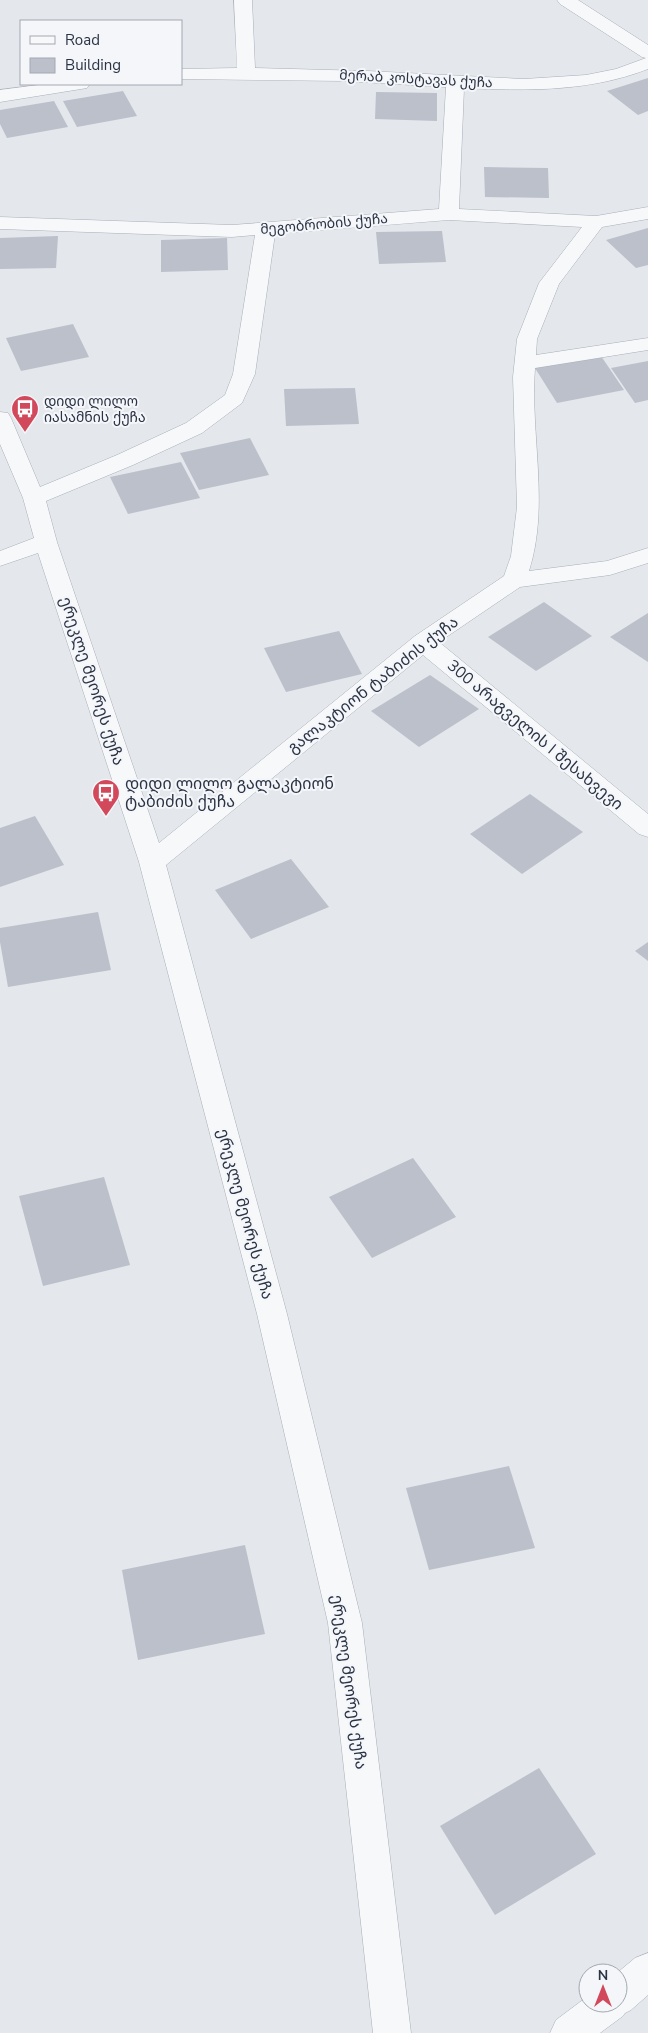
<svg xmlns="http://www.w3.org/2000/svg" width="648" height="2033" font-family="'Nunito Sans','Noto Sans Georgian',sans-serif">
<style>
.building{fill:#bbc0ca}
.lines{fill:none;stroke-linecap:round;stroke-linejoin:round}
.minor-casing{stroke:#a9aeb7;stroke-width:1}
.minor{fill:#f7f8fa;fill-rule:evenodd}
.labels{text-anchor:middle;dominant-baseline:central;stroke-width:4;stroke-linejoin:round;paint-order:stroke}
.far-street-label{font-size:14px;fill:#2b3445;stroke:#f4f6f9}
.far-poi-label{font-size:14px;fill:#2b3445;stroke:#f4f6f9;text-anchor:start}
.street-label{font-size:16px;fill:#2b3445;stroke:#f4f6f9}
.poi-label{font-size:16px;fill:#2b3445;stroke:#f4f6f9;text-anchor:start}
</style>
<rect width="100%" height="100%" fill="#e4e7ec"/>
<g class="building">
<path d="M648 78V111L638 115 607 91Z"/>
<path d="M123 91 137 116 77 127 63 101Z"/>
<path d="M376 92 437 93V121L375 119Z"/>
<path d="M54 101 68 127 7 138 0 124V110Z"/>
<path d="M484 167 548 168 549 198 485 197Z"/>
<path d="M648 228V265L636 268 606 240Z"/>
<path d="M442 231 446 262 379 264 376 232Z"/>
<path d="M58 236 56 268 0 269V238Z"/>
<path d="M227 238 228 270 161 272V240Z"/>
<path d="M73 324 89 357 21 371 6 338Z"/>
<path d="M601 356 624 390 557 403 535 368Z"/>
<path d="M648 361V400L635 403 611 368Z"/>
<path d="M355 388 359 424 286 426 284 389Z"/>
<path d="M250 438 269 475 199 490 180 453Z"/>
<path d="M181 462 200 498 128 514 110 477Z"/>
<path d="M544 602 592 636 536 671 488 637Z"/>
<path d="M648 613V662L610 637Z"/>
<path d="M339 631 362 674 286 692 264 648Z"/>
<path d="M430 675 479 709 419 747 371 711Z"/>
<path d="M530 794 583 832 522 874 470 834Z"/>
<path d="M35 816 64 865 0 887V828Z"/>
<path d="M291 859 329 907 251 939 215 890Z"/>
<path d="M98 912 111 970 8 987 0 942V928Z"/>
<path d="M648 942V961L635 951Z"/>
<path d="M413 1158 456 1217 372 1258 329 1197Z"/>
<path d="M104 1177 130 1265 43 1286 19 1196Z"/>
<path d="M509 1466 535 1548 429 1570 406 1488Z"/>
<path d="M245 1545 265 1634 138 1660 122 1570Z"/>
<path d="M539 1768 596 1854 495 1915 440 1826Z"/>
</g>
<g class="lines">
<defs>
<g id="minor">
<path d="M234 0H252L255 68 367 71 524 79 586 75 616 69 646 58 642 57 560 4 557 0H578L648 45V69C589 92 526 91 464 88L459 209 596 216 648 207V219L602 227 559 284 537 339 536 355 648 338V350L535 368C530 435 550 505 529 571L607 561 648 548V563L610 575 520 587 439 642 648 814V837L639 834 423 655 166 865 287 1314 362 1623 411 2033H373L328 1623 257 1314 139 862 38 553 0 566V551L34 538 23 498 0 444V412L8 413 11 418 40 487 117 455 186 423 225 395 233 374 255 235 232 237 0 229V217L232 225 439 209 446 87 344 81 181 79V69L237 68ZM449 220 582 227 539 283 517 339 513 377 517 507 511 556 504 576 415 636 159 843 57 542 46 501 133 465 202 433 242 403 255 374 275 234Z"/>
<path d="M46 84H90L87 88 81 89 0 102V90Z"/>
<path d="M648 1953V1995L631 2010 625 2013 623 2016 600 2033H550L556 2020 588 1996V2003H618L617 1973 635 1958Z"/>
</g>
</defs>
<use href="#minor" class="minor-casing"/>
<use href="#minor" class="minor"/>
</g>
<defs>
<symbol id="bus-pin" viewBox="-11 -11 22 30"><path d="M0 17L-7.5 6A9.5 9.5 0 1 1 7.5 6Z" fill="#d1495b" stroke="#f4f6f9"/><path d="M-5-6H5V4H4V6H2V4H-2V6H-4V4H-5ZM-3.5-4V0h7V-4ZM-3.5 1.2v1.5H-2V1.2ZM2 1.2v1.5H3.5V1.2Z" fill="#fff"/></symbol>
</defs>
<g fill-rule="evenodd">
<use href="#bus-pin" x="9" y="393" width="32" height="43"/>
<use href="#bus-pin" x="90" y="777" width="32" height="43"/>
</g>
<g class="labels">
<g class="far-street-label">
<text transform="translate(416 79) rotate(3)">მერაბ კოსტავას ქუჩა</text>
<text transform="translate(324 224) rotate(-5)">მეგობრობის ქუჩა</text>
</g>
<g class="far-poi-label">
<text x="44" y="401">დიდი ლილო<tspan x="44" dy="16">იასამნის ქუჩა</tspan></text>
</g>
<g class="street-label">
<text transform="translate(92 681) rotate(72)">ერეკლე მეორეს ქუჩა</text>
<text transform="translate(373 685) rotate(-38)">გალაკტიონ ტაბიძის ქუჩა</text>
<text transform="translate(535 735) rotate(40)">300 არაგველის I შესახვევი</text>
<text transform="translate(245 1214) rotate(75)">ერეკლე მეორეს ქუჩა</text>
<text transform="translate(349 1682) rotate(82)">ერეკლე მეორეს ქუჩა</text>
</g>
<g class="poi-label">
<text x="125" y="784">დიდი ლილო გალაკტიონ<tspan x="125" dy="18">ტაბიძის ქუჩა</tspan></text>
</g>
</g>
<rect x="20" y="20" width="162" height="65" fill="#f4f6f9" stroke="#a4a8b1"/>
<rect x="30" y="36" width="25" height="8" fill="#f7f8fa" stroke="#a4a8b1"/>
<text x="65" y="45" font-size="15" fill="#2b3445">Road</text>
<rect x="30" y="58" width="25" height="15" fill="#bbc0ca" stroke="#a4a8b1"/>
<text x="65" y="70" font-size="15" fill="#2b3445">Building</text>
<g transform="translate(603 1988)"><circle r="24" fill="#f4f6f9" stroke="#a4a8b1"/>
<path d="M0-4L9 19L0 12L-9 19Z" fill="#d1495b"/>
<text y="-8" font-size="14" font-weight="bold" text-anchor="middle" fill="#2b3445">N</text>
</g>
</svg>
